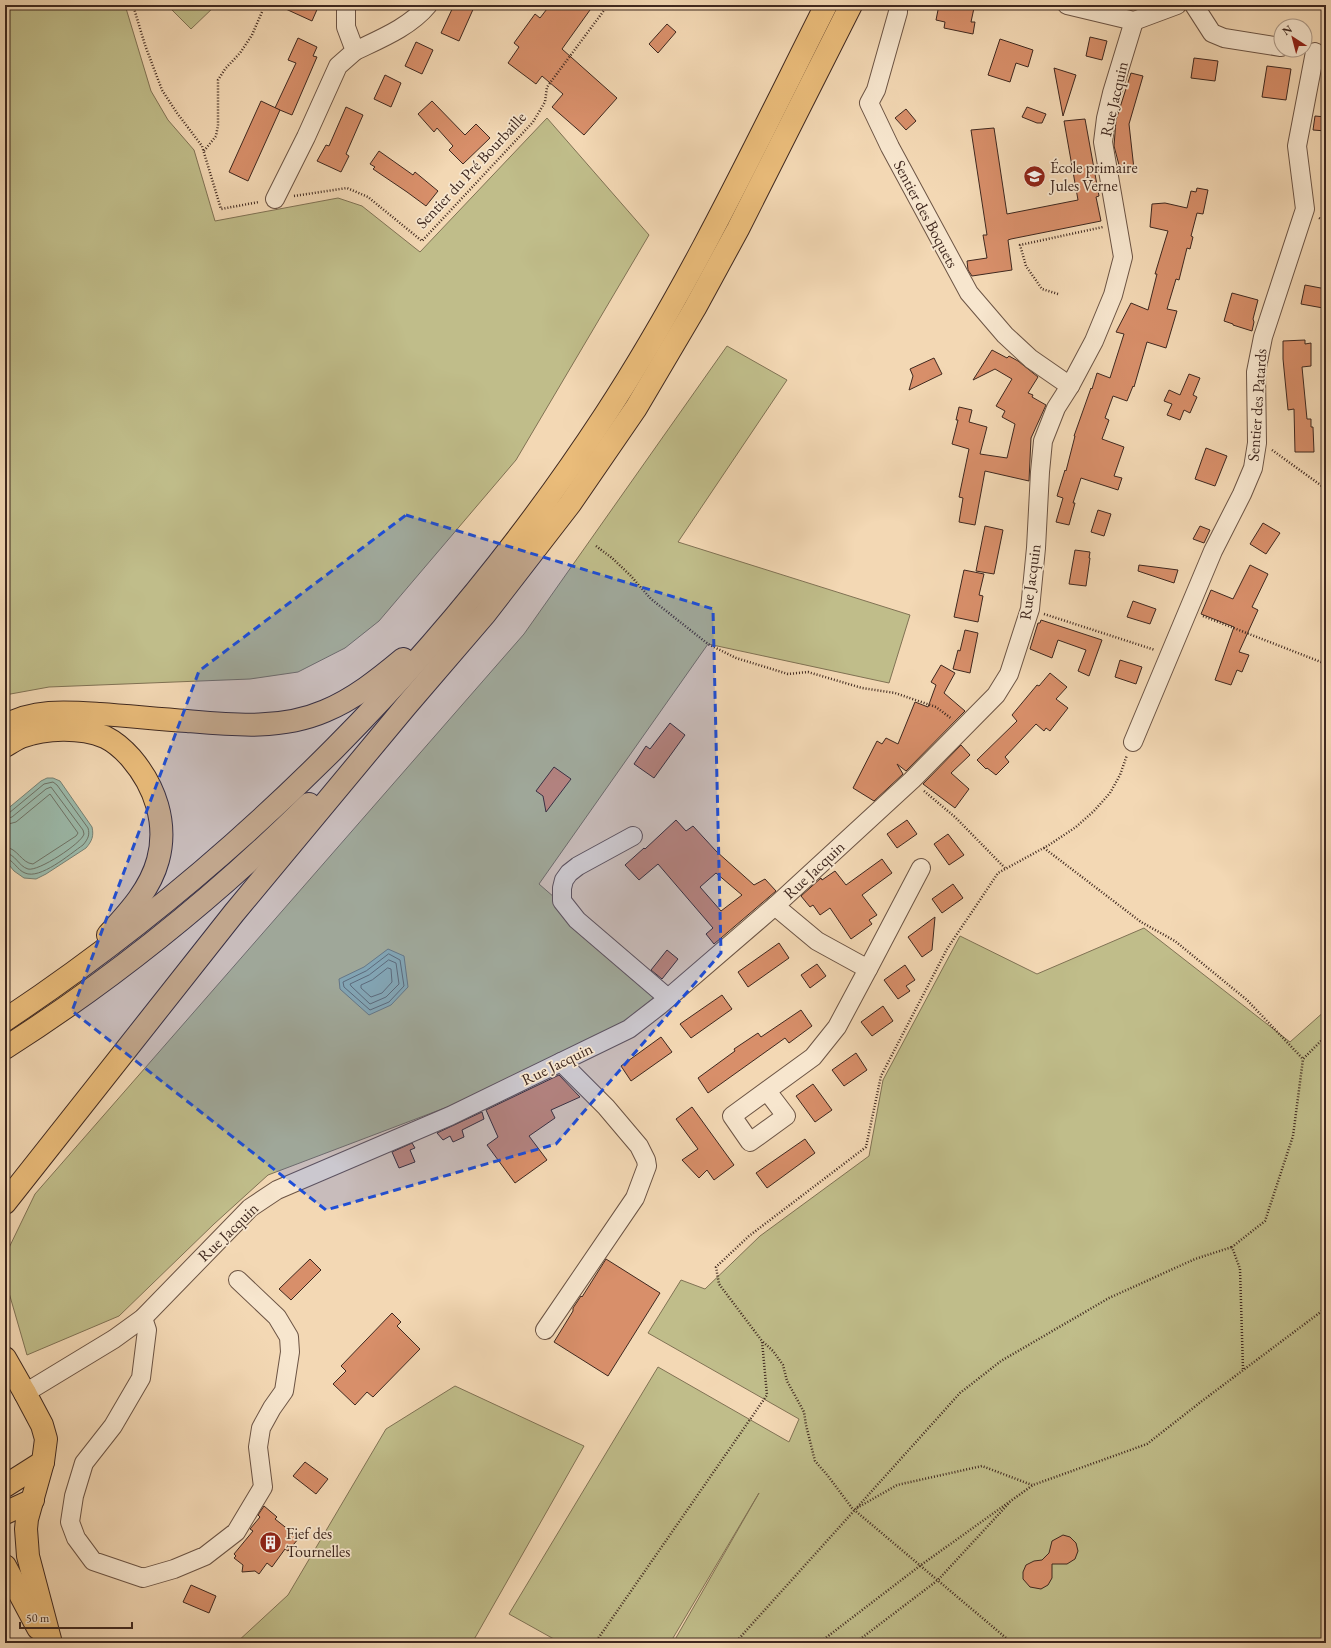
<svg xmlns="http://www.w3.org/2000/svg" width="1331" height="1648" font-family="'EB Garamond',serif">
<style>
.green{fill:#c0bd8a;stroke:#807254}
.water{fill:#9bbaab;stroke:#768073}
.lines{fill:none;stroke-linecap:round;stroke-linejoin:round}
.shore{stroke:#6d7165;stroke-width:1}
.building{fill:#d88f6a;stroke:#3f281f;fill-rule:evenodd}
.minor-casing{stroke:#6c5444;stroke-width:20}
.major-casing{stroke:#3f281f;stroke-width:24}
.highway-casing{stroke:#3f281f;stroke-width:24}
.path{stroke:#3f281f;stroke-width:2.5;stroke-dasharray:1 2;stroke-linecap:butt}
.minor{stroke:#f7e6ce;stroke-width:18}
.major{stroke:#eabc7a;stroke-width:22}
.highway{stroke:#eabc7a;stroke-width:22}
.marked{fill:#1d4ed8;fill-opacity:0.2;stroke:#1d4ed8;stroke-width:3;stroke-dasharray:8 5;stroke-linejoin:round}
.labels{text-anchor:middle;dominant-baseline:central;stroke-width:3.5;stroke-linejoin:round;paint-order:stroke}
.street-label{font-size:16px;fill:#3f281f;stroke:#f7e6ce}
.poi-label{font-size:16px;fill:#3f281f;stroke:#f7e6ce;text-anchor:start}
</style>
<rect width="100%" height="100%" fill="#f3d8b4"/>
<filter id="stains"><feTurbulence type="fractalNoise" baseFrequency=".005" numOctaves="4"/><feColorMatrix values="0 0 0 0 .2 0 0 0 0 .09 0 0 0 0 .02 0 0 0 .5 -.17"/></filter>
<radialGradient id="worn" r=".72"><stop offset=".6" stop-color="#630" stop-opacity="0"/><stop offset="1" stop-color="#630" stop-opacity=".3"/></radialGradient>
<g class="green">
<path d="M5 5H125L151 91 168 120 194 150 215 221 338 198 362 206 420 252 547 118 649 235 516 460 379 621 345 648 298 672 250 679 49 687 5 695Z"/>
<path d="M167 5H216L191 29Z"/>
<path d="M727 346 787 380 678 542 910 615 889 683 708 644 539 884 670 998 479 1095 268 1175 214 1224 119 1316 27 1355 5 1279V1256L35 1194 524 634Z"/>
<path d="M1144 928 1290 1042 1326 1010V1643H673L759 1493 670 1643H561L509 1614 658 1367 789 1442 799 1419 648 1333 681 1280 705 1289 760 1236 869 1156 883 1080 960 936 1037 974Z"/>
<path d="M455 1386 584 1446 472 1643H236L288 1595 386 1429Z"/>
</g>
<g class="water">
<path d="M47 778H53L60 781 92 827C94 836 92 841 86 848L46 874 36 879 24 878 14 871 5 860V811L41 781Z"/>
<path d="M388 949 404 956 408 987 391 1005 369 1015 340 989 339 979 364 967Z"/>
</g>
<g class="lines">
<g class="shore">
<path d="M5 814 9 813 44 784 53 782 57 785 88 828C90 835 88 839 83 845 70 854 40 880 25 873 17 870 13 859 5 858"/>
<path d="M5 819 12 817 46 789 51 787 83 830 84 834C82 843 38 872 28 869 18 866 16 854 5 853"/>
<path d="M5 825 16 822 50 794 78 833 76 836 33 864C21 863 18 848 5 847"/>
<path d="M389 954 400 960 404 986 389 1002 370 1010 344 987 343 982 366 971Z"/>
<path d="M389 960 396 963 399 984 386 997 370 1004 351 986 350 984 369 975Z"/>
<path d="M388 968 391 969 392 982 382 993 371 997 361 988V985L372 980Z"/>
</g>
</g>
<g class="building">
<path d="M277 5H319L312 21Z"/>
<path d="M454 5H475L459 41 441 33Z"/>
<path d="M550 5H583L590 10 562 49 617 98 584 135 552 107 563 94 542 76 536 84 508 63 519 47 514 43 535 14 540 18Z"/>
<path d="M939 5H958L974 8 971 22H975L973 34 944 28 945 22 936 20Z"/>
<path d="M667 24 676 32 658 53 649 44Z"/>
<path d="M1090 37 1107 41 1102 60 1086 56Z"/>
<path d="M298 38 317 47 313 56 317 57 292 115 275 108 296 63 288 60Z"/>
<path d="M1000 39 1033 50 1028 67 1016 63 1010 82 988 75Z"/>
<path d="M416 42 433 50 422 74 405 66Z"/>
<path d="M1194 58 1218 61 1215 81 1191 78Z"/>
<path d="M1267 66 1291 69 1286 100 1262 97Z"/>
<path d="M1054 68 1076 75 1063 116Z"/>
<path d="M1131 73 1143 76 1129 124 1134 169 1119 165 1114 146 1116 120Z"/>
<path d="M385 75 401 83 391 107 374 99Z"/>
<path d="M261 101 280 110 248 181 229 172Z"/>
<path d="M432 101 465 135 476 124 490 138 463 164 449 150 453 146 437 128 434 132 418 114Z"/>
<path d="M346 107 363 115 346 154 349 156 341 172 317 161 326 145 329 146Z"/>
<path d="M1027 107 1046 114 1042 123H1037L1022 117Z"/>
<path d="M906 109 916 121 906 130 895 118Z"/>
<path d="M1315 116 1326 117V131L1313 130Z"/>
<path d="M1085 119 1099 196 1096 197 1101 221 1011 239 1008 240 1012 270 972 276 968 270 967 261 987 258 983 235H987L971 130 994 128 1007 214 1078 200 1064 121Z"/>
<path d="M379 151 413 175 415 172 438 191 426 206 407 192 373 169 375 167 370 164Z"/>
<path d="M1197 188 1208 190 1203 214 1197 213 1191 236 1193 237 1190 249 1187 248 1179 280 1176 279 1167 309 1177 311 1166 348 1147 342 1134 387 1133 386 1127 401 1113 396 1105 418 1109 420 1102 439 1124 447 1114 476 1122 478 1118 490 1081 478 1073 503H1075L1069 525 1056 522 1063 498 1057 496 1065 470 1066 471 1075 436H1074L1091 388 1092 389 1097 373 1110 378 1124 334 1116 332 1131 303 1148 310 1157 274H1155L1168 231 1150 227 1152 204 1165 203 1187 208 1191 191 1196 192Z"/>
<path d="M1305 285 1326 289 1323 308 1301 304Z"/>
<path d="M1232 293 1258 300 1253 319 1254 322 1252 331 1233 325V324L1224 321Z"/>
<path d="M1305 340V344L1311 343V366L1302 367 1307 419H1311V427H1313L1314 452H1295L1294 409 1288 410 1283 359V341Z"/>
<path d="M992 350 1007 358 1009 356 1018 361 1038 377 1028 393 1033 395 1032 397 1046 405 1031 438 1029 481 985 471 975 525 959 522 963 498 959 497 969 449 952 444 958 420H956L959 407 972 410 969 422 987 427 980 454 1007 458 1015 424 1002 417 1005 411 996 406 1012 379 995 369 973 380Z"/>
<path d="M934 358 942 374 909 390 913 376 910 369Z"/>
<path d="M1189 374 1200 378 1193 395 1197 397 1190 413 1184 410 1180 420 1167 415 1172 404 1164 401 1169 390 1180 395Z"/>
<path d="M1206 448 1227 456 1215 486 1195 479Z"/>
<path d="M1098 510 1111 514 1104 536 1091 532Z"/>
<path d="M1263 523 1280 533 1266 554 1250 544Z"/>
<path d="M985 526 1003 530 994 574 976 571Z"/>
<path d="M1200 526 1210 530 1204 543 1193 539Z"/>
<path d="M1075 550 1090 552 1089 558H1090L1086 586 1069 584Z"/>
<path d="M1139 565 1178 570 1174 583 1138 571Z"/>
<path d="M1250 565 1268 574 1252 607 1258 610 1239 652 1249 655 1242 672 1237 670 1231 685 1215 680 1234 627 1201 614 1211 590 1233 599Z"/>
<path d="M964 570 984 574 979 595 983 596 978 622 954 617Z"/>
<path d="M1133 601 1156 609 1150 624 1127 617Z"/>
<path d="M1041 620 1102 640 1089 676 1078 671 1086 650 1058 640 1052 658 1030 649 1038 623H1040Z"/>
<path d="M965 630 978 633 970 673 953 669 958 650 960 651Z"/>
<path d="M1120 660 1142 667 1136 684 1115 677Z"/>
<path d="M941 665 955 673 944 693 965 711 906 771 897 764 903 774 874 801 853 788 877 741 882 744 886 738 898 744 915 702 928 707 936 685 931 682Z"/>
<path d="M1050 673 1067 687 1056 699 1068 708 1050 731 1046 728 1044 731 1036 724 1005 757 1009 762 996 775 987 768 986 769 977 760 1017 721 1012 715 1037 685 1039 686Z"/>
<path d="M670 723 685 735 654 778 634 764 646 746 650 749Z"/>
<path d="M961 745 970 755 951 773 969 789 955 808 923 784Z"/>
<path d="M554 767 571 779 546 812 543 796 536 791Z"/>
<path d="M676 820 686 831 693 826 716 851 754 885 765 879 776 891 714 944 706 934 713 928 658 864 639 880 625 865 644 848 645 849ZM716 873 742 895 721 911 700 887Z"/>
<path d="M907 820 917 834 897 848 887 834Z"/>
<path d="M948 834 964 855 949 865 934 844Z"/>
<path d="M882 859 892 873 862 895 877 915 869 920 872 924 851 939 830 908 820 915 813 905 810 907 801 896 821 878 822 880 835 871 846 885Z"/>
<path d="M953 884 963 898 942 913 932 899Z"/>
<path d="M935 917 932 950 922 957 908 937Z"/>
<path d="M779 943 789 958 748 987 738 972Z"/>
<path d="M667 950 678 959 662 979 651 970Z"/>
<path d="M817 964 826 976 810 988 801 975Z"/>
<path d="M905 965 915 980 906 986 910 991 898 999 884 980Z"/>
<path d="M722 995 732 1009 691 1038 680 1024Z"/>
<path d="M883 1006 893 1021 872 1036 861 1022Z"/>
<path d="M801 1010 812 1026 789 1043 785 1038 708 1093 698 1078 735 1051 734 1049 758 1033 761 1037Z"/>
<path d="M661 1037 672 1052 631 1081 621 1066Z"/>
<path d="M856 1053 867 1070 844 1086 832 1070Z"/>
<path d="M559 1075 580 1097 551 1110 555 1118 529 1136 547 1160 515 1183 487 1145 498 1137 486 1110Z"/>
<path d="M813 1084 832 1110 815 1122 796 1096Z"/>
<path d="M692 1107 734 1165 714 1180 707 1170 699 1178 682 1160 698 1149 676 1119Z"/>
<path d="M482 1112 484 1119 462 1130 464 1137 453 1142 450 1136 443 1140 437 1133Z"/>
<path d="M805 1139 815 1153 767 1188 756 1173Z"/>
<path d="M412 1143 415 1148 410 1150 415 1162 399 1168 392 1152Z"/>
<path d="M310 1259 321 1270 291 1300 279 1289Z"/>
<path d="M606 1259 660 1293 608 1376 554 1342 573 1311V1308L581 1296 582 1297Z"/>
<path d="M392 1313 401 1322 397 1326 420 1349 373 1397 367 1392 355 1405 333 1384 346 1371 341 1366Z"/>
<path d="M305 1462 328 1479 316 1494 293 1476Z"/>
<path d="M264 1506 277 1517 275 1519 299 1538 288 1551 285 1549 272 1567 267 1563 259 1574 255 1571 242 1572 243 1565 234 1558 236 1556 234 1554 253 1531 250 1529 260 1517 258 1515Z"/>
<path d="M1063 1535 1070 1537 1076 1543 1078 1551 1075 1559 1067 1564H1052V1578L1048 1585 1041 1589 1030 1587 1023 1579V1572L1026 1565 1034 1561 1042 1560 1049 1553 1052 1541Z"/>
<path d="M191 1585 216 1596 209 1613 183 1602Z"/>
</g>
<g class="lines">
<defs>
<g id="minor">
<path d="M898 5V12L876 90 869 103 890 147 969 293 1005 335 1031 359 1070 386"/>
<path d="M1067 5 1134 21 1177 5"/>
<path d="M1194 5 1212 33 1224 38 1281 47"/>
<path d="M355 51C380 39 410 27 428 5"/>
<path d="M275 199 306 137 338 66 355 51 346 27V5"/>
<path d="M1133 742 1213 551 1242 494 1253 468 1257 443 1256 372 1263 337 1305 209 1297 146 1315 52"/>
<path d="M633 836 578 866 569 873 564 880 562 888V901L577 920 668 998"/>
<path d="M775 906 817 941 868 969 921 868"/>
<path d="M767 1091 786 1116 750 1142 732 1116 813 1057 837 1027 868 969"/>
<path d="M143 1318 147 1330 141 1378 113 1426 84 1463 74 1496 70 1522 76 1538 93 1561 143 1578 174 1569 205 1556 236 1532 263 1487 258 1447 261 1428 272 1408 284 1391 290 1352 289 1337 277 1317 238 1280"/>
<path d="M545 1330 635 1198 647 1166 646 1160 639 1146 606 1107 561 1062"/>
<path d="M25 1393 114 1339 143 1318 250 1208 277 1190 450 1116 629 1029 660 1005 775 906 912 780 996 695 1009 674 1030 609 1036 548 1040 472 1043 441 1056 408 1070 386 1094 341 1113 295 1123 257 1103 142 1106 118 1112 93 1134 21"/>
</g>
<g id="major">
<path d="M25 1393 42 1425 46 1439 43 1462 27 1519 26 1529 28 1556 51 1643"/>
<path d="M5 1486 43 1462"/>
<path d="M5 1513 33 1500"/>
<path d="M5 1566 38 1628"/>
</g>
<g id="highway">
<path d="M5 726C33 709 68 712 100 714 129 716 158 719 187 721 233 725 281 730 325 711 354 699 379 679 403 659"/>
<path d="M5 746C10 743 16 739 21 737 46 728 80 727 105 737 115 742 124 750 131 758 155 786 168 823 158 860 150 890 128 913 108 935"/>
<path d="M5 1020C241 863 450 652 605 415 690 285 756 144 826 5"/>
<path d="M5 1048C113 979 218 894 309 804"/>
<path d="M5 1203 234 913 406 706 485 614 570 504 636 408 695 308 738 229 851 5"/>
<path d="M5 1358 25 1393"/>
</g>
</defs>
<use href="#minor" class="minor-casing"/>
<use href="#major" class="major-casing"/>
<use href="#highway" class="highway-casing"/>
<g class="path">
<path d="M133 5 145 45 162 90 177 113 202 146 221 209 259 202"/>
<path d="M204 151 216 136 218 125V80L225 69 240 53 252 35 262 12V5"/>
<path d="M294 196 347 188 368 197 422 241 533 122 545 102 547 87 608 5"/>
<path d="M1319 218 1326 222"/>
<path d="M1058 294 1042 289 1026 266 1020 245 1103 227"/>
<path d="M1272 450 1326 489"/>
<path d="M596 546 612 558 630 575 651 599 708 644 736 658 788 674 808 672 862 688 895 693 936 707 952 719"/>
<path d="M1044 614 1155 650"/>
<path d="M1203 616 1326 664"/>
<path d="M924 791 955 817 1005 868"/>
<path d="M1044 848 1141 922 1175 941 1247 1000 1303 1059 1326 1036"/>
<path d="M1326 1335V1340"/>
<path d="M763 1342 773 1351 783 1365 787 1381 804 1412 806 1425 815 1461 828 1476 852 1508 1012 1643"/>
<path d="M1243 1369 1240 1269 1232 1247 1265 1221 1293 1136 1303 1059"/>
<path d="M857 1508 897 1485 982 1466 1032 1485"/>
<path d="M595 1643 767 1395 762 1341 719 1284 716 1267 749 1236 866 1147 881 1076 947 949 998 873 1049 845 1076 827 1094 811 1110 793 1120 775 1127 755"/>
<path d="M735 1643 960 1393 1001 1361 1109 1298 1195 1259 1232 1247"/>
<path d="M819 1643 921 1565 1033 1485 1147 1444 1202 1401 1326 1308"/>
<path d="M855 1643 938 1580 1010 1502"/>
</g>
<use href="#minor" class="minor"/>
<use href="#major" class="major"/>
<use href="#highway" class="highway"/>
</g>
<path class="marked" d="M406 515 713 609 721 953 556 1144 326 1210 72 1011 199 671Z"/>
<defs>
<symbol id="school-disc" viewBox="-11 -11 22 22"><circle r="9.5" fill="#8f2418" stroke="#f7e6ce"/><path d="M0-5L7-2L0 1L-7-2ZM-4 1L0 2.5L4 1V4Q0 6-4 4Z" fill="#fff"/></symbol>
<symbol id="building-disc" viewBox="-11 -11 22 22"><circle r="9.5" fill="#8f2418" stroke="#f7e6ce"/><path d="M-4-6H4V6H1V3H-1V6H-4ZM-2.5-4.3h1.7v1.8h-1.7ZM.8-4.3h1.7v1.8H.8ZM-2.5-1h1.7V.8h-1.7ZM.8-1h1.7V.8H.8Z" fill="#fff"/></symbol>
</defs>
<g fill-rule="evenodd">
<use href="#school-disc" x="1022" y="164" width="25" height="25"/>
<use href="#building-disc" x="258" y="1530" width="25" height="25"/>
</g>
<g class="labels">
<g class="street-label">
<text transform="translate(1114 99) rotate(-77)">Rue Jacquin</text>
<text transform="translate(471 170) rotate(-47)">Sentier du Pré Bourbaille</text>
<text transform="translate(926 214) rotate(62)">Sentier des Boquets</text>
<text transform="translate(1257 405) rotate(-86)">Sentier des Patards</text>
<text transform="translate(1030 582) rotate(-82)">Rue Jacquin</text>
<text transform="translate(814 870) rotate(-43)">Rue Jacquin</text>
<text transform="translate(557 1064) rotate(-26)">Rue Jacquin</text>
<text transform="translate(228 1232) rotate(-44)">Rue Jacquin</text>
</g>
<g class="poi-label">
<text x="1050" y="167">École primaire<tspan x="1050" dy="18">Jules Verne</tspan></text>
<text x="286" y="1533">Fief des<tspan x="286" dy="18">Tournelles</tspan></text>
</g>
</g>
<rect width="1331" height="1648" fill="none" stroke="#f3d8b4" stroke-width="20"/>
<rect x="6" y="6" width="1319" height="1636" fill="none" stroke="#3f281f" stroke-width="2"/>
<rect x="10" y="10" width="1311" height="1628" fill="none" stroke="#3f281f"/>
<g transform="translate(1293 38) rotate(324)"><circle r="19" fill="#f7e6ce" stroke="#ad9a88"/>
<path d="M0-3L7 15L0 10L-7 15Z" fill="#8f2418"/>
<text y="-6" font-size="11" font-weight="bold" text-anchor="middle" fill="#3f281f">N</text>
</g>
<path d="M20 1622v6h112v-6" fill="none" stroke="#3f281f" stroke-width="2"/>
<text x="26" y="1622" font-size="12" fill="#3f281f" stroke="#f7e6ce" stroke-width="3" paint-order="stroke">50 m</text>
<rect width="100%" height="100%" filter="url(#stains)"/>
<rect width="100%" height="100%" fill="url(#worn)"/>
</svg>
